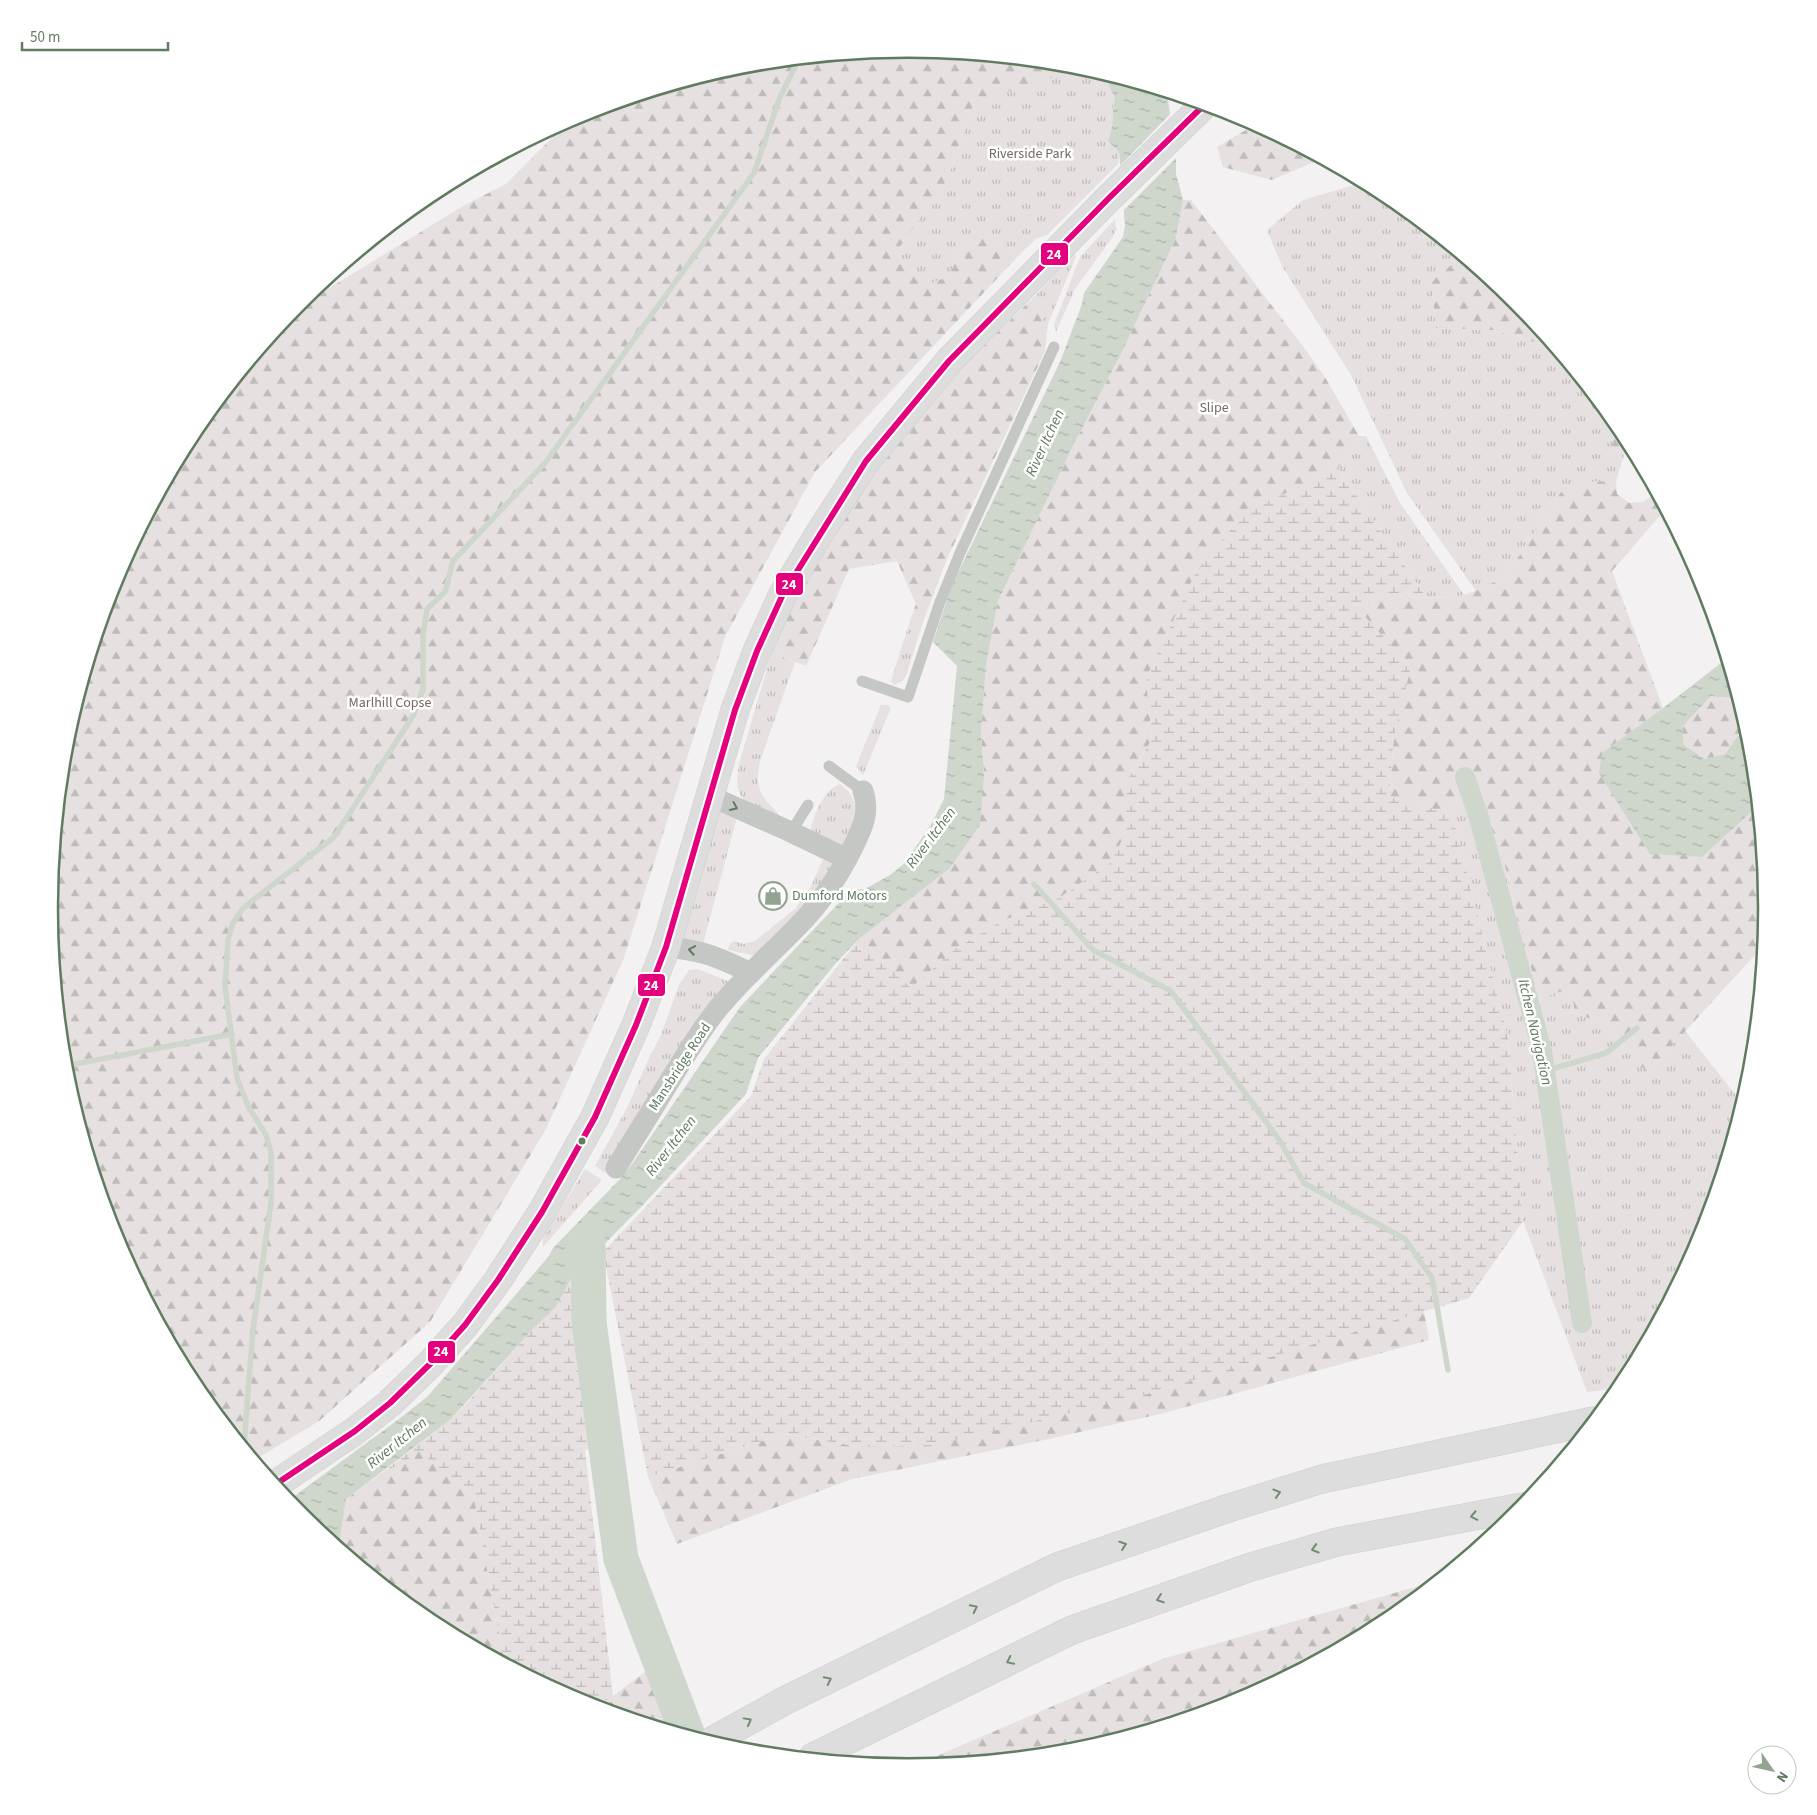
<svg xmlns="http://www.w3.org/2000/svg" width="1817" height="1815" font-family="'Source Sans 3',sans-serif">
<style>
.grass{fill:url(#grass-tufts)}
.forest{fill:url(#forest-firs)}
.wetland{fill:url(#wetland-marsh)}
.water{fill:url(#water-ripples)}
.pier{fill:#f3f1f2}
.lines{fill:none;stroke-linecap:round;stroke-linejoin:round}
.stream{stroke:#cfd7cc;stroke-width:5.5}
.canal{stroke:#cfd7cc;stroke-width:20}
.river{stroke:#cfd7cc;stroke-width:35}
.primary-casing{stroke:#cececd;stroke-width:29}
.motorway-casing{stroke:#cececd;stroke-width:29}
.service{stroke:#c5c7c5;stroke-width:11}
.minor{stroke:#c5c7c5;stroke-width:21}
.primary{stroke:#dcdddc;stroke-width:28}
.motorway{stroke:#dcdddc;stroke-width:28}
.bus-1-casing{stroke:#fff;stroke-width:10}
.bus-1{stroke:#e5007d;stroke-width:6}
.oneway{stroke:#607b5f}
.oneway2{stroke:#738a72}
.bus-dot{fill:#607b5f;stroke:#fff;stroke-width:2}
.labels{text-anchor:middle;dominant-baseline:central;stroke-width:5;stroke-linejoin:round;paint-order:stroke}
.park-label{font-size:14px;fill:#786961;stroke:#fff}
.poi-label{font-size:14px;fill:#607b5f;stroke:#fff;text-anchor:start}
.street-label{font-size:14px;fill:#607b5f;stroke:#fff}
.water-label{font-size:15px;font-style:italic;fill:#607859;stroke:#fff}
.rim{fill:none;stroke:#607b5f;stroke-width:2.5}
.line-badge{stroke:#fff;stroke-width:2}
.badge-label{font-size:14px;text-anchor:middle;font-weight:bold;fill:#fff}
</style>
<defs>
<pattern id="grass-tufts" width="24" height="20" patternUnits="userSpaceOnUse" patternTransform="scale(1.25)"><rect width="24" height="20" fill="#e6e0e0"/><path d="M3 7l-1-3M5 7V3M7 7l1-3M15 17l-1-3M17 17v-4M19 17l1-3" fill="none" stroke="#bebbb9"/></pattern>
<pattern id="forest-firs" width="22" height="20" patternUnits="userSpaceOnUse" patternTransform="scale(1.25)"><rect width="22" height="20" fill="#e6e0e0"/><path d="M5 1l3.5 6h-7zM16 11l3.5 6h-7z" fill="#bebbb9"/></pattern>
<pattern id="wetland-marsh" width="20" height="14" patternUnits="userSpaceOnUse" patternTransform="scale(1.25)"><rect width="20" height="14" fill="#e6e0e0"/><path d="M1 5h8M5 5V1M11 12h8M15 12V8" fill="none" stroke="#bebbb9"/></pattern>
<pattern id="water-ripples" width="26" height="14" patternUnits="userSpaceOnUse" patternTransform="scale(1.25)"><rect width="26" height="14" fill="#cfd7cc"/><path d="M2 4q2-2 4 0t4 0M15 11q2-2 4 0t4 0" fill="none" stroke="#abb3a9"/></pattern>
</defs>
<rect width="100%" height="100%" fill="#f3f1f2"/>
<g class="grass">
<path d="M1027 60 1076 65 1103 73 1115 98C1111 113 1115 126 1108 141L1119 152 1118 164 1047 235 1037 238 1022 252 984 237 962 247 948 277 924 287 895 254 948 178 974 103Z"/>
<path d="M1364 182 1386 194 1462 256 1431 282 1436 328 1493 330 1555 348 1613 419 1612 449 1625 452 1616 481 1588 482 1561 492 1506 576 1476 591 1407 493 1351 375 1282 266 1267 230 1303 200Z"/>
<path d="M1115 219 1116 230 1112 238 1075 289 1056 332 1054 325 1080 257Z"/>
<path d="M1073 254 1076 256 1048 324 1045 351V324L1033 298Z"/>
<path d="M1359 436H1366L1400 503 1464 595 1453 598 1426 597 1338 469Z"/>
<path d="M923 622 906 676 902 681 894 685 891 681 908 627Z"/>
<path d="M774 645 781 656 795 662 760 761C754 791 761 795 780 816 748 804 732 804 739 764Z"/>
<path d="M881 705H887L890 707V710L863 775 856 766Z"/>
<path d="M840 784C866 802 852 825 844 849L817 835 811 829C814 814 825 789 840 784Z"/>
<path d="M1468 784 1500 846 1539 999 1571 987 1575 1013 1610 1026 1647 1073 1685 1031 1742 1103 1702 1236 1620 1388 1587 1392 1523 1221 1508 1038 1452 814Z"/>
<path d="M723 811 737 817 703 944 684 939 683 933 718 812Z"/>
<path d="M823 859 836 866 821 890 757 956 728 950 730 944 734 941 744 944 755 941 796 908 811 886Z"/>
<path d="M698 969 733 983 606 1173 595 1166 627 1108 650 1056 661 1035 679 985 689 970Z"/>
<path d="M585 1169 602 1180 543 1247V1238Z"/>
</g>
<g class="forest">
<path d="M909 49 1074 65 1075 70 974 103 948 178 895 254 924 286 948 277 962 247 984 237 1022 252 815 472 725 637 624 958 546 1129 430 1322 319 1421 256 1459 232 1430V1426L227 1424 194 1384 115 1236 66 1075 50 907 66 740 115 579 195 430 292 311 463 206 506 184 550 140 562 124 580 114 741 65Z"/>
<path d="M1256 124 1321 159 1272 180 1223 167 1217 147Z"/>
<path d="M1183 200H1191L1308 353 1326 379 1359 436 1338 469 1254 508 1169 634 1146 678 1152 739 1127 781 1124 837 1110 863 1059 898 1000 922 955 949 911 988 860 938 949 869 984 775 981 733 986 666 998 601 1076 440 1121 354 1176 238Z"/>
<path d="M1462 256 1516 300 1555 348 1493 330 1436 328 1431 282Z"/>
<path d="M1033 298 1045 324V351L946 561 923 622 908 627 916 604 897 561 849 569 806 666 781 656 774 645 800 584 877 469 957 372Z"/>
<path d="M1613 419 1623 431 1629 443 1625 452 1612 449Z"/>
<path d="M1616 481 1617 494 1629 503 1643 502 1656 493 1665 510 1612 571 1663 708 1602 753 1702 857 1757 807 1767 908 1764 945 1647 1073 1610 1026 1575 1013 1571 988 1539 999 1500 846 1469 784 1452 814 1389 797 1394 736 1361 612 1380 596 1453 598 1476 591 1506 576 1561 492 1588 482Z"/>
<path d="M1711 696 1738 698C1747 728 1742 730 1725 754L1705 759 1684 745 1682 727Z"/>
<path d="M1424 1311 1429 1340 1160 1414 1044 1440 852 1479 677 1544 648 1477 784 1434 861 1447 1133 1398Z"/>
<path d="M419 1451 474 1497 504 1660 431 1621 339 1546 346 1499 387 1469 401 1465Z"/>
<path d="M1433 1582 1385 1622 1237 1701 1076 1750 916 1765 1162 1659Z"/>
<path d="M649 1669 667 1727 597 1706 613 1696Z"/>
</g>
<g class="wetland">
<path d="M1338 469 1426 597 1380 596 1361 612 1411 667 1394 736 1389 797 1452 814 1508 1038 1523 1221 1469 1298 1133 1398 935 1445 861 1447 784 1434 648 1477 603 1252 751 1096 764 1059 860 938 911 988 955 949 1000 922 1059 898 1110 863 1124 837 1127 781 1152 739 1146 678 1194 576 1228 533 1254 508Z"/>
<path d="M572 1277H575V1300L599 1446 585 1450 613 1696 597 1706 580 1701 504 1660 474 1497 419 1451 401 1465 387 1469 450 1420 465 1405 532 1330 556 1307Z"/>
</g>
<g class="water">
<path d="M1103 73 1167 93 1176 155V174L1183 200 1176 238 1121 354 1076 440 998 601 986 666 981 733 984 775 980 825 949 869 860 938 836 963 758 1058 746 1094 641 1207 572 1277 556 1307 532 1330 450 1420 346 1499 339 1546 301 1515 289 1500 399 1419 428 1396 549 1256 553 1248 620 1179 632 1164 740 1007 851 890 865 889 890 875 905 863 932 823 944 799 957 666 933 642 952 585 1060 362 1082 304 1084 293 1123 237 1125 226 1119 152 1108 141C1115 126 1111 113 1115 98Z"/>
<path d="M1726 659 1738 698 1711 696 1682 727 1684 745 1705 759 1725 754 1743 729V715L1751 740 1757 807 1702 857 1650 854 1599 773 1602 753 1663 708Z"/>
</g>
<path class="pier" d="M1173 111 1178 156 1121 213 1118 168Z"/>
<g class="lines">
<g class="stream">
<path d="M1034 884 1093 950 1171 991 1280 1141 1304 1183 1405 1239 1432 1278 1448 1370"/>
<path d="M65 1066 232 1034"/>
<path d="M1545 1071 1606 1053 1637 1028"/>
<path d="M244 1445 253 1329 271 1203V1153L266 1135 249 1108 237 1078 225 986 228 940 233 923 243 908 334 837 413 716 423 689V635L427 609 445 592 453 561 545 463 754 173 780 97 795 67 797 60"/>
</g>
<path class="canal" d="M1465 777 1478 815 1542 1051 1582 1323"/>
<path class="river" d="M588 1241 589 1322 621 1559 687 1733"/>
<defs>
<path id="primary" d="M276 1484 355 1431 390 1403 431 1363 465 1325 498 1280 542 1212 595 1117 636 1025 666 947 735 710 757 651 783 594 819 534 866 461 949 361 1108 199 1205 104"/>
<g id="motorway">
<path d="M712 1741 784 1701 1057 1567 1229 1508 1322 1479 1593 1421"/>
<path d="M813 1757 1072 1630 1251 1567 1337 1542 1522 1507"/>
</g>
</defs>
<use href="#primary" class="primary-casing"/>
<use href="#motorway" class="motorway-casing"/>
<g class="service">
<path d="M862 681 908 697 940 602 960 553 1054 347"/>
<path d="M829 766 863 791"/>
<path d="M791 832 808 805"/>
</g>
<g class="minor">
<path d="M710 796 791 832 847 859"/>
<path d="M666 947C702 950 718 957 751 973"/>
<path d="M616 1168C635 1137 654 1107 672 1077 686 1055 700 1031 716 1011 741 980 771 954 798 926 821 903 840 874 854 845 863 827 870 811 863 791"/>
</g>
<use href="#primary" class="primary"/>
<use href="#motorway" class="motorway"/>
<defs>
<path id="bus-1" d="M276 1484 355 1431 390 1403 431 1363 465 1325 498 1280 542 1212 595 1117 636 1025 666 947 735 710 757 651 783 594 866 461 949 361 1108 199 1205 104"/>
</defs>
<use href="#bus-1" class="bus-1-casing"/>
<use href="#bus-1" class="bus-1"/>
</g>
<defs><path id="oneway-chevron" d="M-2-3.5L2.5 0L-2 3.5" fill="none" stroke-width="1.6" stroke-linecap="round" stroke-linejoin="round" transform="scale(1.25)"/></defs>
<g class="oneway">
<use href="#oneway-chevron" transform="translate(734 807) rotate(24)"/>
<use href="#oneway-chevron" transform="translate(692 950) rotate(-170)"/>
</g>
<g class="oneway2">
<use href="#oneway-chevron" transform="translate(1277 1493) rotate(-17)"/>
<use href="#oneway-chevron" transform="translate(1474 1516) rotate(169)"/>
<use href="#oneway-chevron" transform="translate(1123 1545) rotate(-19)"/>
<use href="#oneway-chevron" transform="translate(1315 1549) rotate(164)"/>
<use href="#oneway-chevron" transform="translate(1160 1599) rotate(161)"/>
<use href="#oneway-chevron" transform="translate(974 1608) rotate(-26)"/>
<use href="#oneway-chevron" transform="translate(1010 1661) rotate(154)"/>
<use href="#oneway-chevron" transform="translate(828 1680) rotate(-26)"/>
<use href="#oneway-chevron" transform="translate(748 1721) rotate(-29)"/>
</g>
<defs>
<symbol id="shop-ring" viewBox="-11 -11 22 22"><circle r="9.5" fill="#fff" stroke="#93a492" stroke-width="1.5"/><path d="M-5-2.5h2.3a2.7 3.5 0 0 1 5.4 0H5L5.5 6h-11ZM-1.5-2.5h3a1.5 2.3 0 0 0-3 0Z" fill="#93a492"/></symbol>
</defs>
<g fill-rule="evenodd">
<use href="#shop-ring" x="757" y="880" width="32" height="32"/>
</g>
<circle class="bus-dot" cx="582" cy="1141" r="4.5"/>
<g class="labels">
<g class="park-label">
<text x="1030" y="154">Riverside Park</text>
<text x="1214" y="408">Slipe</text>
<text x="390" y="703">Marlhill Copse</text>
</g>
<g class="poi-label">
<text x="792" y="896">Dumford Motors</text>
</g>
<g class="street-label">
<text transform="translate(680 1067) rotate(-57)">Mansbridge Road</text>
</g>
<g class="water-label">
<text transform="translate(1045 443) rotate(-65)">River Itchen</text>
<text transform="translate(931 838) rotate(-53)">River Itchen</text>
<text transform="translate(1535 1032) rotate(77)">Itchen Navigation</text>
<text transform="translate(671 1146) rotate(-52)">River Itchen</text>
<text transform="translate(397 1443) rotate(-39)">River Itchen</text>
</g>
</g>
<path d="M0 0H1817V1815H0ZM58 908a850 850 0 1 1 1700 0a850 850 0 1 1-1700 0Z" fill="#fff" fill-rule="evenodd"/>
<path class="rim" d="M58 908a850 850 0 1 1 1700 0a850 850 0 1 1-1700 0Z"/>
<g class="line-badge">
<rect x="1040" y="242" width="29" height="24" rx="5" fill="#e5007d"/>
<rect x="775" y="572" width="29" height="24" rx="5" fill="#e5007d"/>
<rect x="637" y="973" width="29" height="24" rx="5" fill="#e5007d"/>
<rect x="427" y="1340" width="29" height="24" rx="5" fill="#e5007d"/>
</g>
<g class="badge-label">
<text x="1054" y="259">24</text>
<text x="789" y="589">24</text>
<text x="651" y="990">24</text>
<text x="441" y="1356">24</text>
</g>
<g transform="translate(1772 1770) rotate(124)"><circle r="24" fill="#ffffff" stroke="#bfcabf"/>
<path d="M0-4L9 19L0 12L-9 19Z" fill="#93a492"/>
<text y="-8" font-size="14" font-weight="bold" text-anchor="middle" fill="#607b5f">N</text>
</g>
<path d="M22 42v8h146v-8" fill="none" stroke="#607b5f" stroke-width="2.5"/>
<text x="30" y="42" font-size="15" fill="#607b5f" stroke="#ffffff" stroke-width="4" paint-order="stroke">50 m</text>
</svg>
